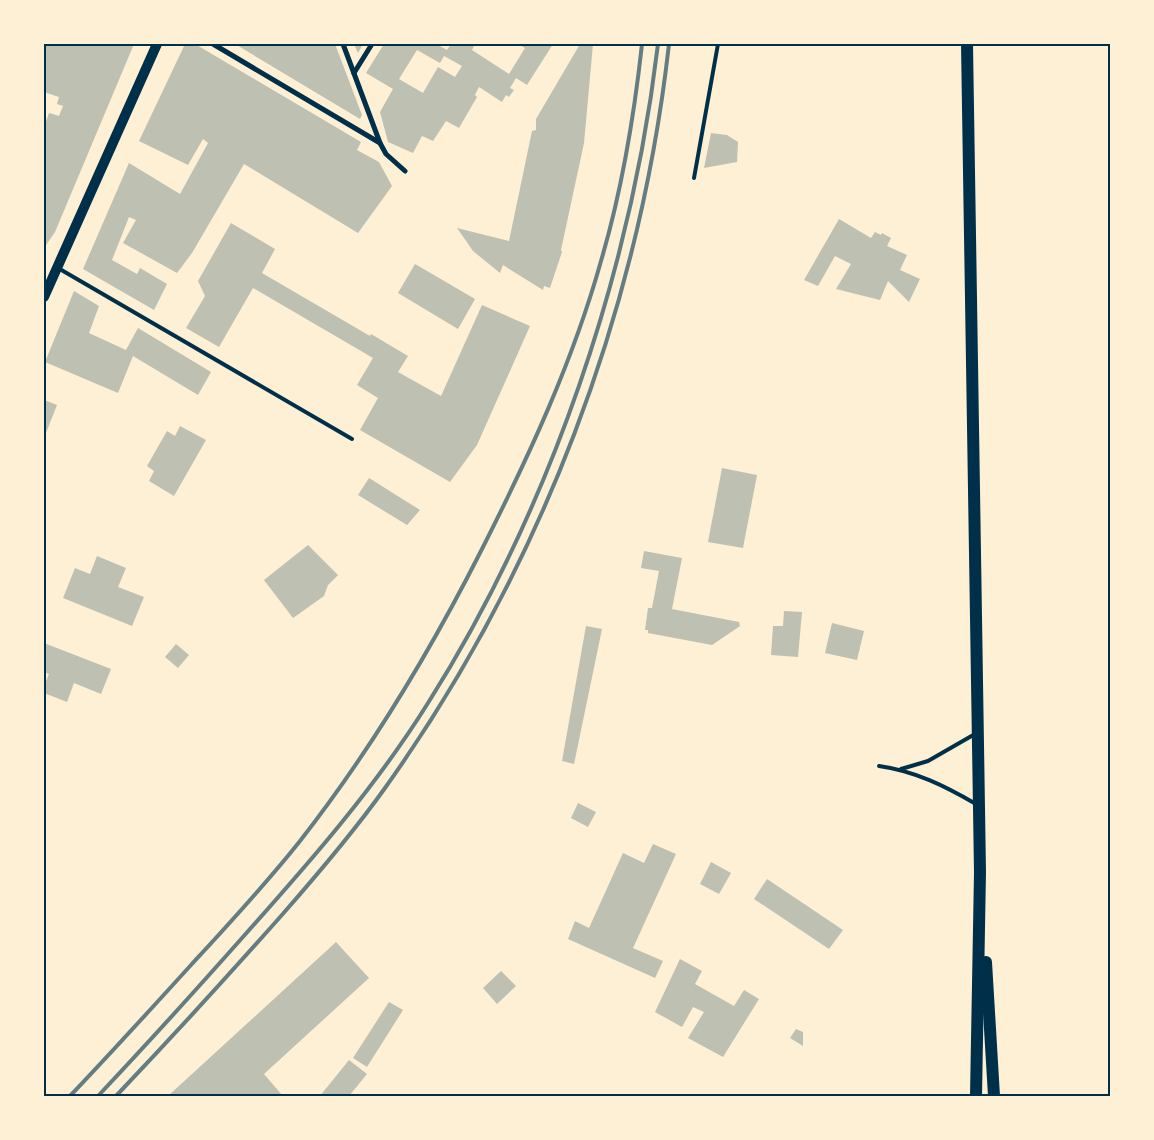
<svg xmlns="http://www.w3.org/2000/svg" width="1154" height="1140" font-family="'Work Sans',sans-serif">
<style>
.building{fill:#bec0b2;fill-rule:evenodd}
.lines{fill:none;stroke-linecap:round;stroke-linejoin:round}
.service{stroke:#003049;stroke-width:4}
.minor{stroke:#003049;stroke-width:5}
.secondary{stroke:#003049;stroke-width:10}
.primary{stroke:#003049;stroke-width:12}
.rail{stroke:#657d81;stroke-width:4}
.neatline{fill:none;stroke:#003049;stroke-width:2}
</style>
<rect width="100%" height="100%" fill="#fdf0d5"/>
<g class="building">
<path d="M44 44H134L55 232 44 248V127L49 113 59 116 63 106 57 104 59 97 44 92Z"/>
<path d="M185 44H195L361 142 357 150 379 162 392 186 358 233 244 164 192 253 177 273 123 243 136 220 129 217 112 260 137 274 140 268 167 284 154 310 83 269 129 163 180 194 208 143 203 139 188 165 139 141Z"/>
<path d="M235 44H335L362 115 360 119Z"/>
<path d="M354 44H363L358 53Z"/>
<path d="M384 44H436L447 50 451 44H475L472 50 509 74 525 48 518 44H553L527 85 516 78 510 88 514 90 509 97 506 95 502 102 479 87 475 95 477 97 459 128 446 121 433 141 422 136 413 153 388 142 380 112 393 89 366 73ZM417 50 440 63 444 56 462 66 455 77 438 67 423 93 399 79Z"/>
<path d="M580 44H593L584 143 561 250 562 252 550 288 544 286 543 290 503 265 500 273 473 251 457 228 509 241 532 131 536 130V119Z"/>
<path d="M711 133 727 135 738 142 737 162 704 168Z"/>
<path d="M839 219 871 238 875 232 881 235 882 233 891 238 887 246 907 255 900 270 920 279 909 302 888 281 880 300 836 289 851 264 835 256 818 286 804 280Z"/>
<path d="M231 223 275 249 262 273 370 336 371 334 408 356 398 372 441 396 482 305 530 326 477 445 450 482 360 430 378 398 357 385 373 358 253 288 219 347 186 328 205 296 198 281Z"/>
<path d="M415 264 475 299 458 329 398 293Z"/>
<path d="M74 291 99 306 89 333 126 350 138 328 211 372 198 395 133 356 118 393 45 362Z"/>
<path d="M44 400 57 405 44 438Z"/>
<path d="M180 426 206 440 174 496 149 481 154 471 147 466 167 431 175 436Z"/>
<path d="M722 468 757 475 743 548 708 542Z"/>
<path d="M369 478 420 510 407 525 358 495Z"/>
<path d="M308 545 338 575 328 585 324 596 293 618 264 580Z"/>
<path d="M644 551 682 558 672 609 739 622 740 626 712 645 648 633V630H645L648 608H652L659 571 641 568Z"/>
<path d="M97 556 126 568 118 587 144 597 132 626 63 598 75 568 90 574Z"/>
<path d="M784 611 802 612 798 657 771 655 773 626H783Z"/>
<path d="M832 623 864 631 857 660 825 653Z"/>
<path d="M586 626 602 629 574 764 562 761Z"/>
<path d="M44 643 111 669 101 694 74 683 67 702 44 693V686L49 674 44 672Z"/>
<path d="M176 644 189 655 178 668 165 657Z"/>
<path d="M578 803 596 812 588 827 571 818Z"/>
<path d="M653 844 676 854 633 948 663 961 655 978 568 939 575 921 589 928 623 853 644 863Z"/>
<path d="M711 862 731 873 719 894 700 884Z"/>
<path d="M767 879 843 930 829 949 754 899Z"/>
<path d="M336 942 369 978 264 1074 282 1095 280 1096H168Z"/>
<path d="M680 959 702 971 695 984 734 1006 744 990 759 999 723 1057 688 1038 704 1012 693 1007 682 1027 655 1012Z"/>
<path d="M501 971 516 986 497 1004 483 988Z"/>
<path d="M389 1002 403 1010 367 1067 353 1058Z"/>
<path d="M796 1029 803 1032V1046L790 1038Z"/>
<path d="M349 1060 367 1074 349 1096H320Z"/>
</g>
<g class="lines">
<g class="service">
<path d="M694 178 718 44"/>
<path d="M58 268 352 439"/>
<path d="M879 766C915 771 945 786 976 804"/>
<path d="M901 769 928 761 975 734"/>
</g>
<g class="minor">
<path d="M213 44 380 143 386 154 405 171"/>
<path d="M343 44 380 143"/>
<path d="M354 73 372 44"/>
</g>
<path class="secondary" d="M44 297 157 44"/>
<g class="primary">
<path d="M967 44 980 872 976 1096"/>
<path d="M986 962 994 1096"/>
</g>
<g class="rail">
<path d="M70 1096C111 1053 151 1009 191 965 228 925 266 884 300 841 371 750 430 652 482 549 529 456 573 361 601 261 622 190 634 117 642 44"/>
<path d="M98 1096C147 1044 195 991 242 938 309 863 375 788 428 703 551 508 631 272 658 44"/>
<path d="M116 1096C172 1037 227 977 281 916 317 875 353 833 385 788 541 569 639 311 669 44"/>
</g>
</g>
<rect width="1154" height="1140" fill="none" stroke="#fdf0d5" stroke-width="90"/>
<rect x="45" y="45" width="1064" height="1050" class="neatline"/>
</svg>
